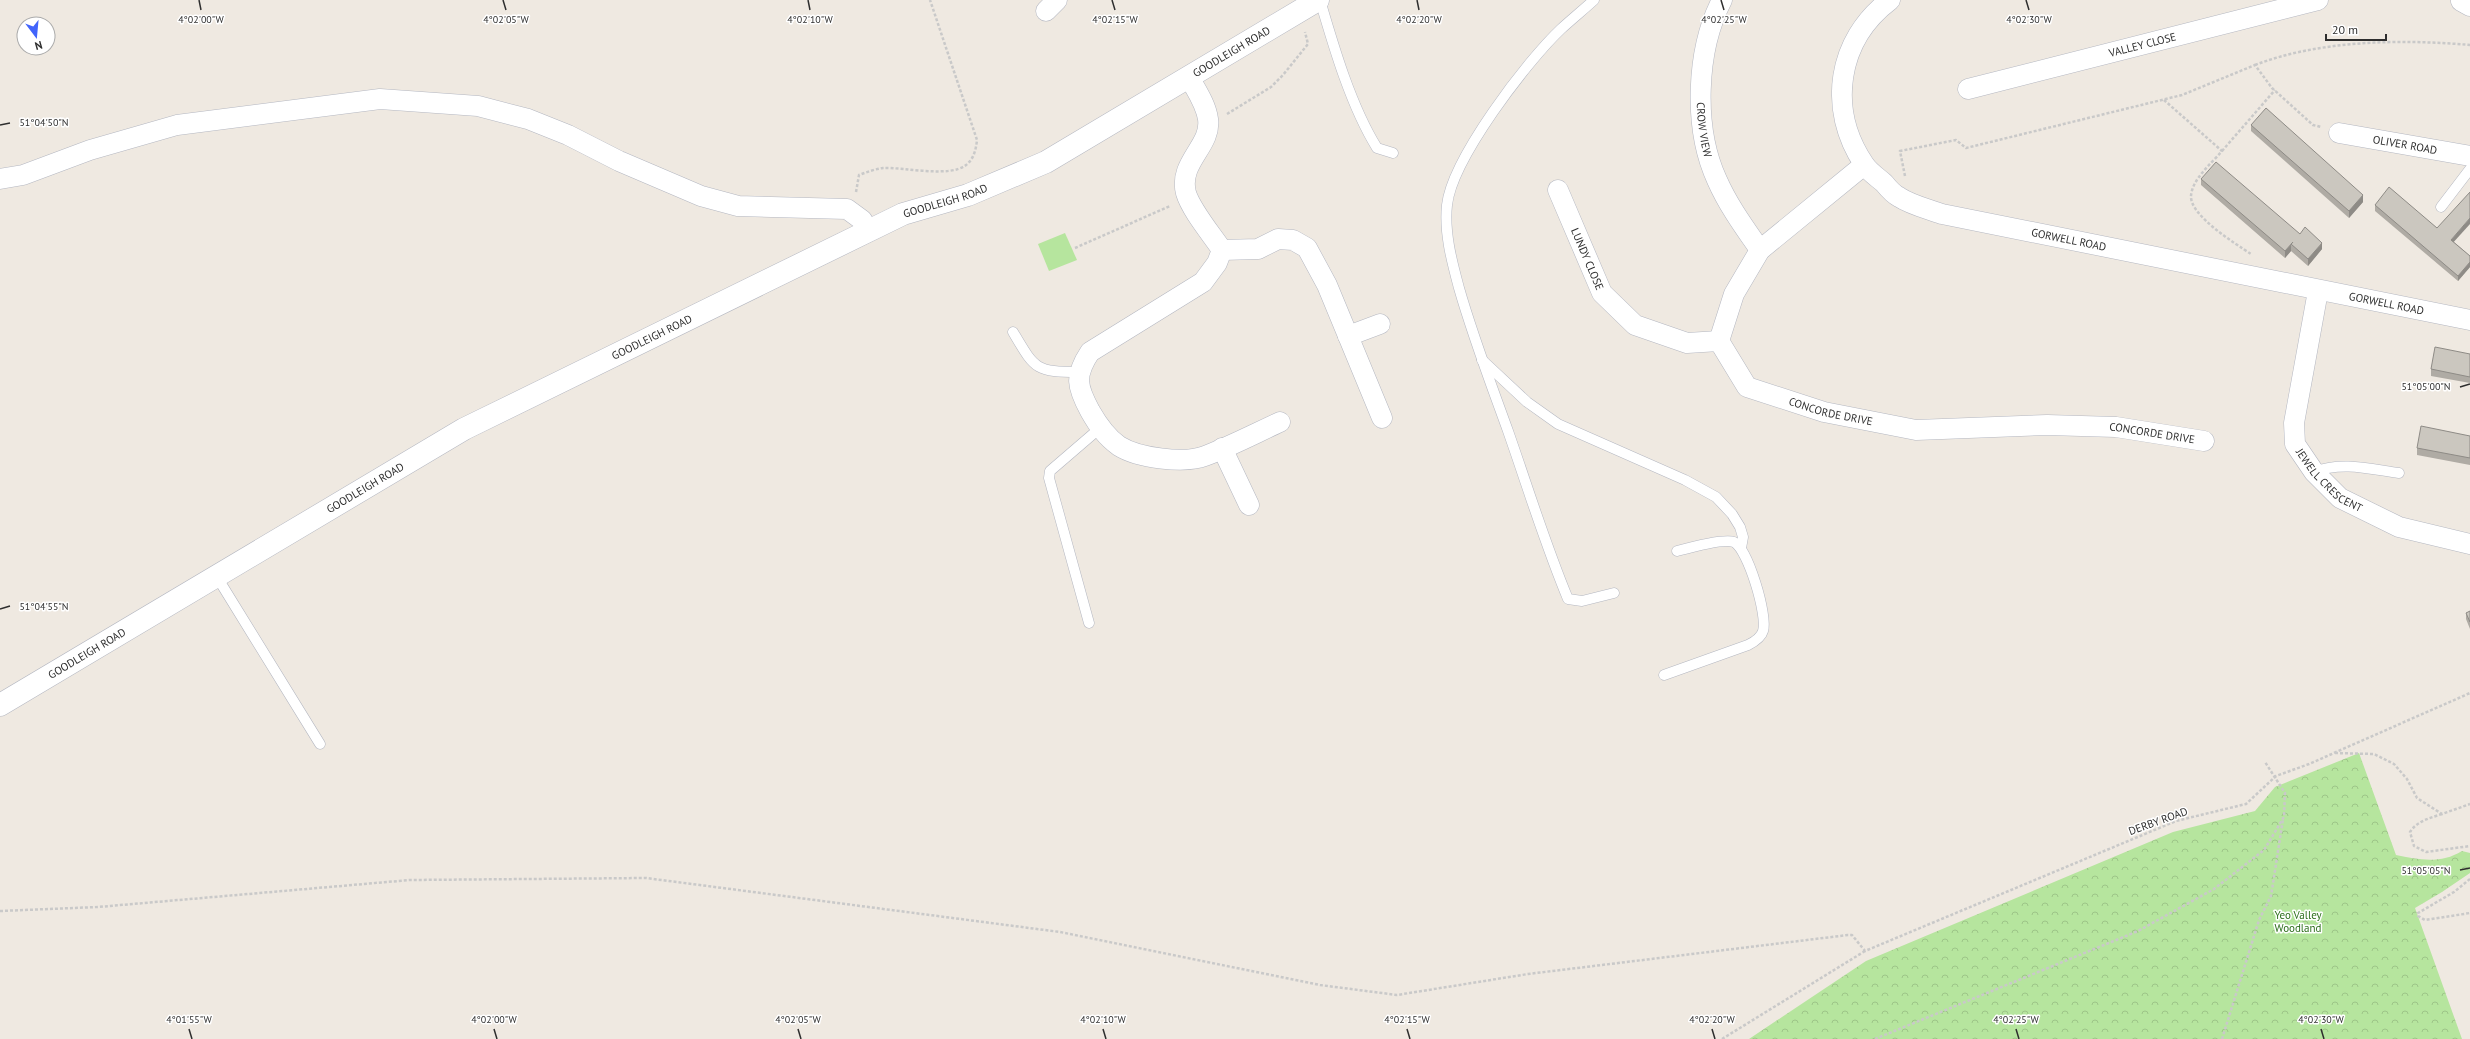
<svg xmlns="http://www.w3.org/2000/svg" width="2470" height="1039" font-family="'PT Sans',sans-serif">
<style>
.forest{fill:url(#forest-crowns)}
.park{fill:#b6e59e}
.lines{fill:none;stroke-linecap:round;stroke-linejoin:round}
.service-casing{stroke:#b4b7c1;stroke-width:11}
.minor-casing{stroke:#b4b7c1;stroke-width:21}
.tertiary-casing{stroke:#b4b7c1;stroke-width:23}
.path{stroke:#c9c9c9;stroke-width:2.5;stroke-dasharray:3 2;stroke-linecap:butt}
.service{stroke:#fff;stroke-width:10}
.minor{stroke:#fff;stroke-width:20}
.tertiary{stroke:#fff;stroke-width:22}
.wall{fill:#afaba4}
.shaded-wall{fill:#8e8b86}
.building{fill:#cbc7bf;stroke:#8e8b86}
.ticks{fill:none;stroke:#2e2e2e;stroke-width:1.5}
.labels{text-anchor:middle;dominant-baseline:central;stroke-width:3;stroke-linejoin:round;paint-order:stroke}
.street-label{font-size:11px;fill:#2e2e2e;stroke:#fff}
.park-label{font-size:11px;fill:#2c6e1b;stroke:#fff}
.ticks-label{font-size:10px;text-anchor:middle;fill:#2e2e2e;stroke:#fff;stroke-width:3;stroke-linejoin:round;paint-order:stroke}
</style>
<defs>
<pattern id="forest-crowns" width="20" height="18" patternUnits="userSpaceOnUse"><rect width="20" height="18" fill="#b6e59e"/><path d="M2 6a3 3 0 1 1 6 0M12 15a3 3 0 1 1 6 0" fill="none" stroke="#9dc588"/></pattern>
</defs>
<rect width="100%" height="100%" fill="#efe9e1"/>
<path class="forest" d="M2359 753 2396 855C2419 860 2441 864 2462 851L2470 853V873L2442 892 2415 908 2462 1039H1749L1866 961 2173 832 2255 811 2275 787Z"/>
<path class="park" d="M1065 233 1077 260 1049 271 1038 244Z"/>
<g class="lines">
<defs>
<g id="service">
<path d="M1320 0C1334 48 1351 106 1377 148L1393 153"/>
<path d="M1594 0C1583 10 1572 19 1561 29 1527 61 1452 159 1447 205 1444 233 1452 262 1459 288 1473 337 1491 384 1508 431 1528 488 1545 544 1568 599L1582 601 1614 593"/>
<path d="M2441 207 2470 169"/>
<path d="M1013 332C1035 369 1035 372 1079 372"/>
<path d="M1482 360 1527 402 1558 424 1685 480 1716 497 1732 514 1740 527 1743 537 1741 548"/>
<path d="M2314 472C2342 461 2370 469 2399 473"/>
<path d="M217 577 320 744"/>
<path d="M1089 623 1049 478 1050 471 1100 428"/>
<path d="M1664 675 1748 645C1754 642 1761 638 1763 631 1768 616 1748 549 1734 542 1724 538 1688 548 1677 551"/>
</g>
<g id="minor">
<path id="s1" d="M1722 0C1696 50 1693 128 1717 180 1728 205 1744 227 1760 250"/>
<path id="s2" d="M1890 0C1837 40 1827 109 1864 164 1868 171 1877 177 1884 183 1888 188 1893 194 1899 197 1911 205 1928 209 1942 214L2470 320"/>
<path d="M2461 1 2470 6"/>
<path d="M1046 11 1057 0"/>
<path d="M1189 77C1196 90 1206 104 1208 119 1212 146 1178 162 1186 193 1191 210 1212 235 1222 250L1217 263 1203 282 1090 352C1074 376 1077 387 1090 411 1098 425 1106 437 1119 446 1138 458 1184 464 1205 456 1231 446 1256 433 1280 422"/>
<path id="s3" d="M1968 89 2318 0"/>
<path id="s4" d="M2339 133 2470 156"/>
<path id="s5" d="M1864 165 1760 250 1734 294 1719 341 1747 387 1824 412 1916 430 2047 425 2116 427 2204 441"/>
<path d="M0 179 23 175 90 150 177 125 380 99 478 106 528 119 568 135 619 161 701 196 738 206 847 209 862 220 869 231"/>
<path id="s6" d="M1558 190 1602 293 1635 325 1687 343 1719 341"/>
<path d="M1222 250 1258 249 1278 239 1293 240 1307 248 1327 285 1382 418"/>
<path id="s7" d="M2318 291 2294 423 2295 444 2314 472 2340 498 2399 527 2470 544"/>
<path d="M1348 336 1380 324"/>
<path d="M1222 448 1249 505"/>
</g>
<g id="tertiary">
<path id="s8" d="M0 705 464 429 903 214 968 195 1046 162 1318 0"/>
</g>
</defs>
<use href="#service" class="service-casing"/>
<use href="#minor" class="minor-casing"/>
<use href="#tertiary" class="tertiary-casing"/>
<g class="path">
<path d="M2255 65C2320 40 2401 39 2470 45"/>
<path d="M2164 100 2222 151C2212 163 2192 179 2191 196 2190 216 2236 244 2251 254"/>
<path d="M1227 114 1271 87 1283 75 1308 44 1305 32"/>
<path d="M2222 151 2275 90"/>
<path d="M1905 176 1900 151 1956 140 1966 148 2182 95 2255 65 2272 88 2313 125 2321 127"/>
<path d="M856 192 859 175C867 172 875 169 883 168 903 167 950 178 966 165 974 159 976 149 977 140L930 0"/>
<path d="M1075 248 1170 206"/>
<path d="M2335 753 2374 754 2394 764 2407 779 2417 798 2442 814 2470 804"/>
<path d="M2442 814C2430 818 2417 821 2410 832L2414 846 2426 852 2470 846"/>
<path d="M2470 879 2454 892 2418 913V916L2425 920 2470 913"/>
<path d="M0 911 98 907 410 880 646 878 1060 932 1320 985 1397 995 1528 974 1848 935H1852L1865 951 2176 821 2246 804 2276 776 2309 764 2470 693"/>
<path d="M1722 1039 1865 951"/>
<path d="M1875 1039 2138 931 2214 889 2264 850 2284 817 2285 793 2265 762"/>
<path d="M2222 1039 2259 920 2271 896 2283 819"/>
</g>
<use href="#service" class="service"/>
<use href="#minor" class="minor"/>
<use href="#tertiary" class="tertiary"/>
</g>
<g class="wall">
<path d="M2251 125 2363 202 2349 218 2251 131Z"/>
<path d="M2201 179 2300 234 2322 249 2308 266 2291 251 2285 258 2201 185Z"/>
<path d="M2375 205 2454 242 2470 256V267L2458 281 2375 211Z"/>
<path d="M2470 354V383L2431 376V369Z"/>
<path d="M2470 436V465L2417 455V448Z"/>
<path d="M2470 611V629L2466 619V613Z"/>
</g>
<g class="shaded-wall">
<path d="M2363 195V202L2349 218V211Z"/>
<path d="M2470 218V224L2451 245V240Z"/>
<path d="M2322 243V249L2308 266V259Z"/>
<path d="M2291 244V251L2285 258V251Z"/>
<path d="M2470 262V267L2458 281V276Z"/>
</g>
<g class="building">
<path d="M2266 108 2363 195 2349 211 2251 125Z"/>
<path d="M2216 162 2300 234 2305 227 2322 243 2308 259 2291 244 2293 242 2285 251 2201 179Z"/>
<path d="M2389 187 2437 228 2470 192V218L2451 240 2470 256V262L2458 276 2375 205Z"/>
<path d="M2435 347 2470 354V377L2431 369Z"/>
<path d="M2421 426 2470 436V458L2417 448Z"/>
<path d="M2470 611V622L2466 613Z"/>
</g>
<path class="ticks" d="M199 0 201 10M503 0 506 10M808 0 810 10M1112 0 1115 10M1417 0 1419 10M1721 0 1724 10M2026 0 2029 10M0 125 10 123M2460 387 2470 384M0 609 10 606M2460 870 2470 868M189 1029 192 1039M494 1029 497 1039M798 1029 801 1039M1103 1029 1106 1039M1407 1029 1410 1039M1712 1029 1715 1039M2016 1029 2019 1039M2321 1029 2324 1039"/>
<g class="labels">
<g class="street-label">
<text stroke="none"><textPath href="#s3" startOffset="180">VALLEY CLOSE</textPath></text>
<text stroke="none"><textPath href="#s8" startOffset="1397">GOODLEIGH ROAD</textPath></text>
<text stroke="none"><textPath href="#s1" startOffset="133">CROW VIEW</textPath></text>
<text stroke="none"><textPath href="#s4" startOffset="67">OLIVER ROAD</textPath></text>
<text stroke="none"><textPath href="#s8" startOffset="1073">GOODLEIGH ROAD</textPath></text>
<text stroke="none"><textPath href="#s2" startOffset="408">GORWELL ROAD</textPath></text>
<text stroke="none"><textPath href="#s6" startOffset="75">LUNDY CLOSE</textPath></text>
<text stroke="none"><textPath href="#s2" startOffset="732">GORWELL ROAD</textPath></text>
<text stroke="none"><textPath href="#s8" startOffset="749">GOODLEIGH ROAD</textPath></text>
<text stroke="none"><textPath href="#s5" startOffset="376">CONCORDE DRIVE</textPath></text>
<text stroke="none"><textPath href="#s5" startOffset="700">CONCORDE DRIVE</textPath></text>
<text stroke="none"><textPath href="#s7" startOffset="206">JEWELL CRESCENT</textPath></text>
<text stroke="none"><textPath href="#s8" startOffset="425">GOODLEIGH ROAD</textPath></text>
<text stroke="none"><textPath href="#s8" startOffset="101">GOODLEIGH ROAD</textPath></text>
<text transform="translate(2158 821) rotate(-20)">DERBY ROAD</text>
</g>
<g class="park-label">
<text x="2298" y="915">Yeo Valley<tspan x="2298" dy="13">Woodland</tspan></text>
</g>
</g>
<g class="ticks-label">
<text x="201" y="23">4°02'00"W</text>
<text x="506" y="23">4°02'05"W</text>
<text x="810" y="23">4°02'10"W</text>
<text x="1115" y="23">4°02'15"W</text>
<text x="1419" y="23">4°02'20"W</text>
<text x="1724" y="23">4°02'25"W</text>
<text x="2029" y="23">4°02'30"W</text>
<text x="44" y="126">51°04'50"N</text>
<text x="2426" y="390">51°05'00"N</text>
<text x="44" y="610">51°04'55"N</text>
<text x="2426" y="874">51°05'05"N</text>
<text x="189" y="1023">4°01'55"W</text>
<text x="494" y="1023">4°02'00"W</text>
<text x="798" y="1023">4°02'05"W</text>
<text x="1103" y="1023">4°02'10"W</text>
<text x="1407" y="1023">4°02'15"W</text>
<text x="1712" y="1023">4°02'20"W</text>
<text x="2016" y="1023">4°02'25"W</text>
<text x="2321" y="1023">4°02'30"W</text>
</g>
<g transform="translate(36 36) rotate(164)"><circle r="19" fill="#ffffff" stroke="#ababab"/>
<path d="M0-3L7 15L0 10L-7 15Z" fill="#4264fb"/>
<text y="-6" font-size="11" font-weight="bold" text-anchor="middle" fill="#2e2e2e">N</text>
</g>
<path d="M2326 34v6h60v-6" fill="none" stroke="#2e2e2e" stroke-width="2"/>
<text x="2332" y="34" font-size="12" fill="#2e2e2e" stroke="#ffffff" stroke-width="3" paint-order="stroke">20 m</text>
</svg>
